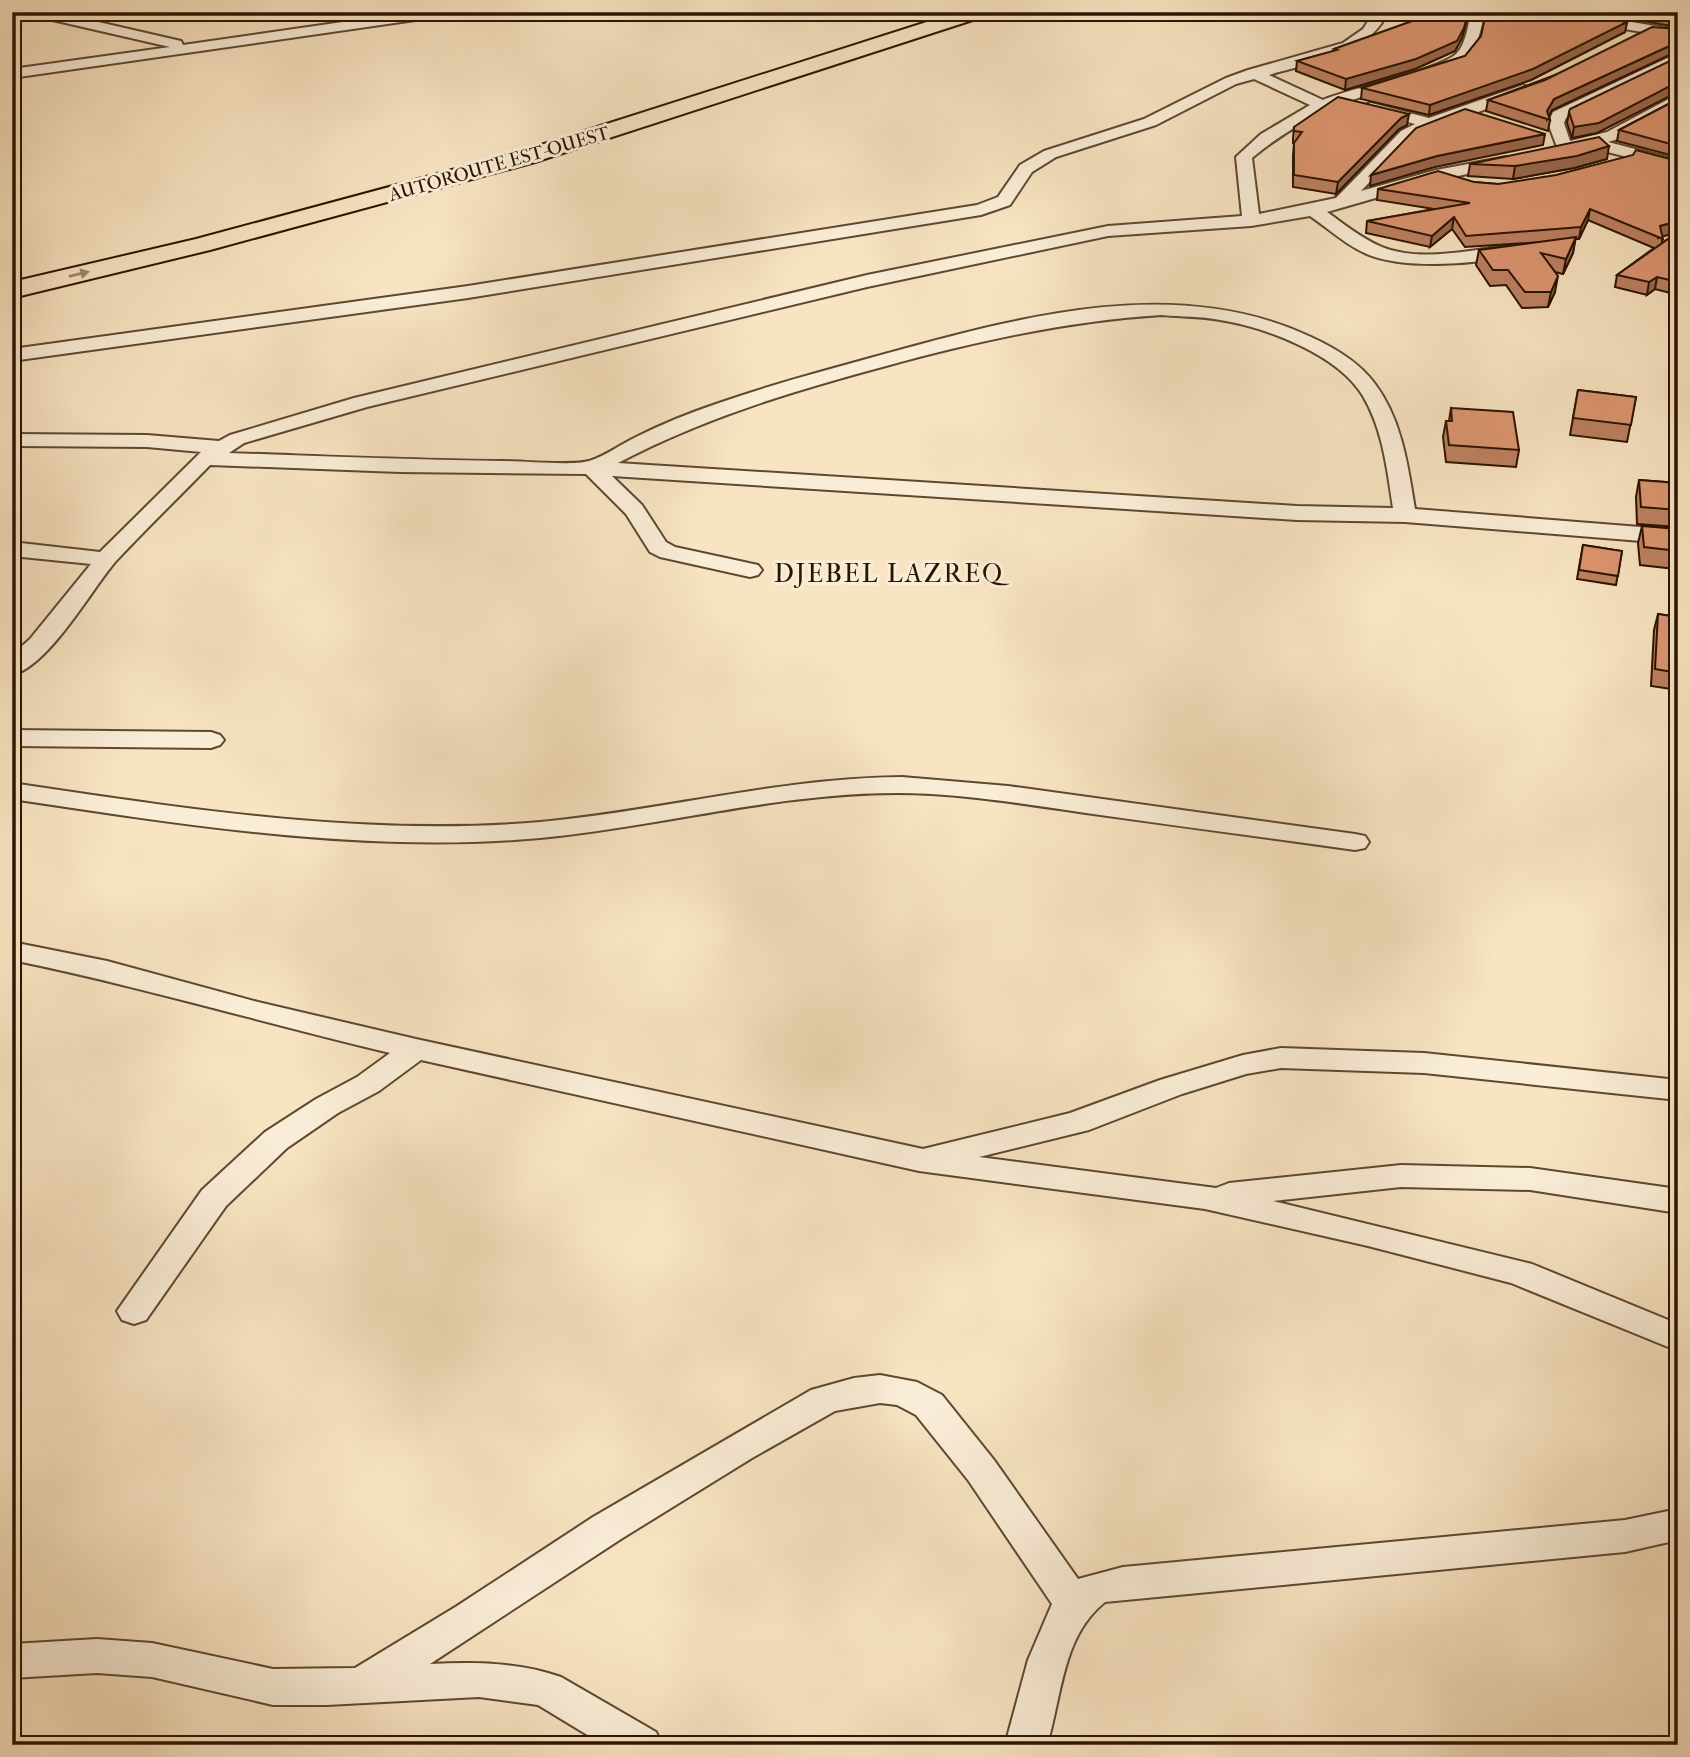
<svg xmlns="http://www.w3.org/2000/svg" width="1690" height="1757" font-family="'IM FELL French Canon',serif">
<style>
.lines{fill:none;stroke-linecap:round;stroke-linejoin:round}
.street-casing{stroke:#5e4830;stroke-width:4}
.highway-casing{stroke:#2b1400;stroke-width:4}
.street{fill:#faedd7;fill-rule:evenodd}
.highway{fill:#f8e4c1;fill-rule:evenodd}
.wall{fill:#bd8160;stroke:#2b1400;stroke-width:2}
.shaded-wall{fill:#9a694e;stroke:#2b1400;stroke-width:2}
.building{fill:#dc9670;stroke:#2b1400;stroke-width:2}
.oneway{fill:#9c866a}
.labels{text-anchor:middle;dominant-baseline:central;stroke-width:6;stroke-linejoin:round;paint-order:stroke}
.far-street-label{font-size:19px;fill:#2b1400;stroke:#faedd7}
.quarter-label{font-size:26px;letter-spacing:2px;fill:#2b1400;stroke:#faedd7}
</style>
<rect width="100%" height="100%" fill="#f8e4c1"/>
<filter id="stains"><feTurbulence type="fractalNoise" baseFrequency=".00286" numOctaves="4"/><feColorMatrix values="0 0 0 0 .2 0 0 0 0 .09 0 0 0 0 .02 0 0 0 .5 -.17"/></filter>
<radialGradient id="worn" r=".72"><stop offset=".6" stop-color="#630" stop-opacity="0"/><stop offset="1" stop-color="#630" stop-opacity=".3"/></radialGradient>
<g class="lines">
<defs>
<g id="street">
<path d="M28 12H55L181 41 183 45 412 12H450L443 16 12 78V69L170 47 35 16Z"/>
<path d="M1374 12H1388C1367 57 1311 62 1269 75L1323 100C1350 88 1443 69 1457 53 1466 43 1468 25 1471 12H1485C1479 37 1476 57 1452 70 1379 89 1311 108 1252 158L1259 214 1336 198 1401 131 1415 124 1365 111 1363 108 1365 105 1371 103 1429 118 1523 85 1531 90 1528 93 1413 137 1361 191 1436 170 1506 157 1514 162 1512 165 1438 180 1327 212C1344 224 1362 239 1382 247 1422 263 1473 249 1514 245L1523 250 1520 254C1480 264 1408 270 1369 255 1347 246 1329 229 1310 216L1251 226 1108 236 867 287 367 407 244 443 229 453C320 456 411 460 502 461 522 461 572 466 589 461 604 457 621 444 636 437 662 424 689 413 716 404 772 384 831 369 888 353 1024 316 1177 274 1311 337 1335 348 1359 362 1375 384 1402 420 1408 466 1415 509L1678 530V544L1405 522 1297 520 612 476 642 505 666 542 675 547 758 565 762 570 758 575 750 577 660 557 650 552 626 514 586 474 400 472 210 465C179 497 147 528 116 561 91 590 49 666 12 675V655L30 639 91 564 12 556V542L100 552 201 452 147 447 12 446V434L147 435 219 441 230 435 354 398 867 275 1108 226 1242 216 1236 157 1261 134 1310 105 1254 79 1236 84 1156 125 1056 157 1032 172 1010 205 981 215 468 298 12 361V349L468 286 977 205 998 197 1020 165 1044 151 1144 119 1226 78 1248 70 1343 43 1363 29ZM1162 315C1181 317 1201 316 1220 320 1265 327 1338 354 1363 396 1383 430 1387 469 1393 508L1297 506 618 463C703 418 793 391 886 366 978 341 1067 321 1162 315Z"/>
<path d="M1540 12H1574L1678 30V38L1547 16Z"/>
<path d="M1678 53V63L1566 118 1564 123 1570 141 1607 132 1678 94V106L1618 139 1608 142 1678 160V170L1588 147 1566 152 1557 147 1548 123 1553 112Z"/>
<path d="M12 730 211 732 220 735 224 740 220 745 211 748 12 746Z"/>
<path d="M902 777 1008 786 1355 834 1365 836 1369 842 1365 848 1355 850C1265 837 1175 826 1086 813 1023 804 960 793 897 793 776 793 659 827 540 838 364 854 186 825 12 799V783C186 809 364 837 540 822 661 811 779 778 902 777Z"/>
<path d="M12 942 107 961 258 1002 416 1039 923 1149 1070 1113 1160 1080 1243 1055 1281 1048 1424 1053 1678 1080V1100L1424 1073 1281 1068 1246 1074 1182 1094 1089 1130 979 1157 1216 1188 1229 1183 1401 1165 1530 1168 1678 1189V1213L1530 1190 1401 1187 1273 1201 1532 1264 1678 1324V1351L1511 1283 1368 1246 1205 1209 919 1171 421 1060 379 1091 338 1113 287 1148 226 1206 146 1320 134 1324 122 1320 117 1311 202 1190 265 1132 316 1099 357 1077 390 1053C264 1023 139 986 12 960Z"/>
<path d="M880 1375 917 1382 942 1395 994 1460 1078 1579 1123 1567 1625 1520 1678 1509V1540L1625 1552 1105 1602C1062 1636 1062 1696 1047 1745H1005L1028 1660 1052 1604 968 1480 916 1415 897 1405 880 1403 835 1411 752 1458 621 1539 430 1664C474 1662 519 1662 561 1677L656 1732 662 1745H604L538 1705 479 1697 327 1705H273L152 1677 97 1673 12 1678V1644L97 1639 152 1643 273 1669 355 1668 457 1606 593 1517 811 1390 854 1378Z"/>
</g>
<path id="highway" d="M958 12H987L985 16 535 162 210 250 12 298V282L196 239 519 152Z"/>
</defs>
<use href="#street" class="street-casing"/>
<use href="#highway" class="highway-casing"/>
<use href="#street" class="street"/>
<use href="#highway" class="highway"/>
</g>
<g class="wall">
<path d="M1411 12H1469L1462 38 1455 51 1415 69 1345 90 1296 71 1297 61 1334 51V49L1413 21Z"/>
<path d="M1591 12H1678V27Z"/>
<path d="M1627 22 1625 32 1531 80 1429 115 1361 99 1362 88 1465 56 1481 36Z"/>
<path d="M1678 29V51L1552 110 1549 116 1550 120 1548 131 1486 111 1488 100Z"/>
<path d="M1678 99V157L1617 141 1619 130Z"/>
<path d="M1569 112 1597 133 1572 138 1567 123Z"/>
<path d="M1407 125 1399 129 1336 194 1293 187V155L1294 143H1293V138L1294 127Z"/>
<path d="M1607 159 1574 168 1513 179 1468 176 1470 164Z"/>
<path d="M1474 182 1498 184 1678 232 1662 236V243L1678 232V295L1655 289 1647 295 1615 287 1617 275 1654 248 1588 220 1579 239H1575L1573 253 1563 274 1555 272V292L1548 307 1522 308 1506 285 1490 286 1476 265 1479 250 1542 242 1465 247 1452 229 1430 247 1366 233 1367 221 1434 209 1377 200 1378 189Z"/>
<path d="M1578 390 1636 397 1627 442 1570 435Z"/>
<path d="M1451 408 1519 450 1516 467 1446 462 1443 437 1446 421H1449Z"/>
<path d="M1639 480 1678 483V527L1637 524 1636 497Z"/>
<path d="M1642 526 1678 529V563H1677L1675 569 1640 565 1638 543Z"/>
<path d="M1583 545 1622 551 1616 585 1577 579Z"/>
<path d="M1658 614 1678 617V690L1651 686 1654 630Z"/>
</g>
<g class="shaded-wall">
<path d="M1468 12H1469L1462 38 1455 51 1415 69 1345 90 1346 79Z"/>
<path d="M1627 22 1625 32 1531 80 1429 115 1430 105Z"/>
<path d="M1678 42V51L1552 110 1547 119V111L1554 99Z"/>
<path d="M1678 82V92L1597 133 1572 138 1574 127Z"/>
<path d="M1409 114 1407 125 1399 129 1336 194 1338 182 1401 118Z"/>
<path d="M1545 134 1543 145 1435 167 1370 186 1371 175 1437 156Z"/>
<path d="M1609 146 1607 159 1574 168 1513 179 1515 166Z"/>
<path d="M1590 209 1588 220 1579 239 1581 227Z"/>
<path d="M1454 217 1452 229 1430 247 1432 236Z"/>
<path d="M1678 221V232L1658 238 1660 226Z"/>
<path d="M1576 237 1573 253 1563 274 1566 259Z"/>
<path d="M1558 276 1555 292 1548 307 1551 292Z"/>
<path d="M1657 277 1655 289 1647 295 1649 282Z"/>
</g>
<g class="building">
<path d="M1414 12H1468L1464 28 1457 41 1416 59 1346 79 1297 61 1337 50 1334 49 1415 20Z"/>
<path d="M1486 12H1569L1627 22 1533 69 1430 105 1362 88 1465 56 1481 36Z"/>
<path d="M1650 12H1678V17Z"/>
<path d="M1652 27 1678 29V42L1554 99 1547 111 1550 120 1488 100 1545 80Z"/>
<path d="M1678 57V82L1599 123 1574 127 1569 112 1570 109Z"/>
<path d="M1338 97 1409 114 1401 118 1338 182 1294 175V143L1302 132 1294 131V127Z"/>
<path d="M1678 99V146L1619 130Z"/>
<path d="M1465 109 1545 134 1437 156 1371 175 1416 128Z"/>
<path d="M1599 137 1609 146 1577 156 1515 166 1470 164Z"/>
<path d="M1636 150 1678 161V221L1660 226 1663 239 1590 209 1581 227 1466 236 1454 217 1432 236 1367 221 1470 203 1378 189 1438 171 1474 182 1498 184 1556 175 1633 155Z"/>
<path d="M1678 232V282L1657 277 1649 282 1617 275Z"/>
<path d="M1576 237 1566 259 1541 253 1558 276 1551 292H1525L1508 270H1493L1479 250Z"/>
<path d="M1578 390 1636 397 1631 425 1573 418Z"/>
<path d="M1451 408 1513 412 1519 450 1449 445 1446 421H1452Z"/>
<path d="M1639 480 1678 483V510L1641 507Z"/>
<path d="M1642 526 1678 529V551L1644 547Z"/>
<path d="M1583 545 1622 551 1618 576 1579 570Z"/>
<path d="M1658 614 1678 617V673L1655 669Z"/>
</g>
<defs><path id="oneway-solid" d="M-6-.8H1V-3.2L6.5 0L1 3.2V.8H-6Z" transform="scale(1.75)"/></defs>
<use class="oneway" href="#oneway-solid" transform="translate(79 274) rotate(-13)"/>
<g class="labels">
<g class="far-street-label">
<text transform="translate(499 164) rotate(-16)">AUTOROUTE EST-OUEST</text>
</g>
<g class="quarter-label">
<text x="889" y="573">DJEBEL LAZREQ</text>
</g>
</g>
<rect width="1690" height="1757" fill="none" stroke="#f8e4c1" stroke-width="42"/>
<rect x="14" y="14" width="1662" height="1729" fill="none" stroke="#2b1400" stroke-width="3.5"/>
<rect x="21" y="21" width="1648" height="1715" fill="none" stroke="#2b1400" stroke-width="2"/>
<rect width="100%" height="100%" filter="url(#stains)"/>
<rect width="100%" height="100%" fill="url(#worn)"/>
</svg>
